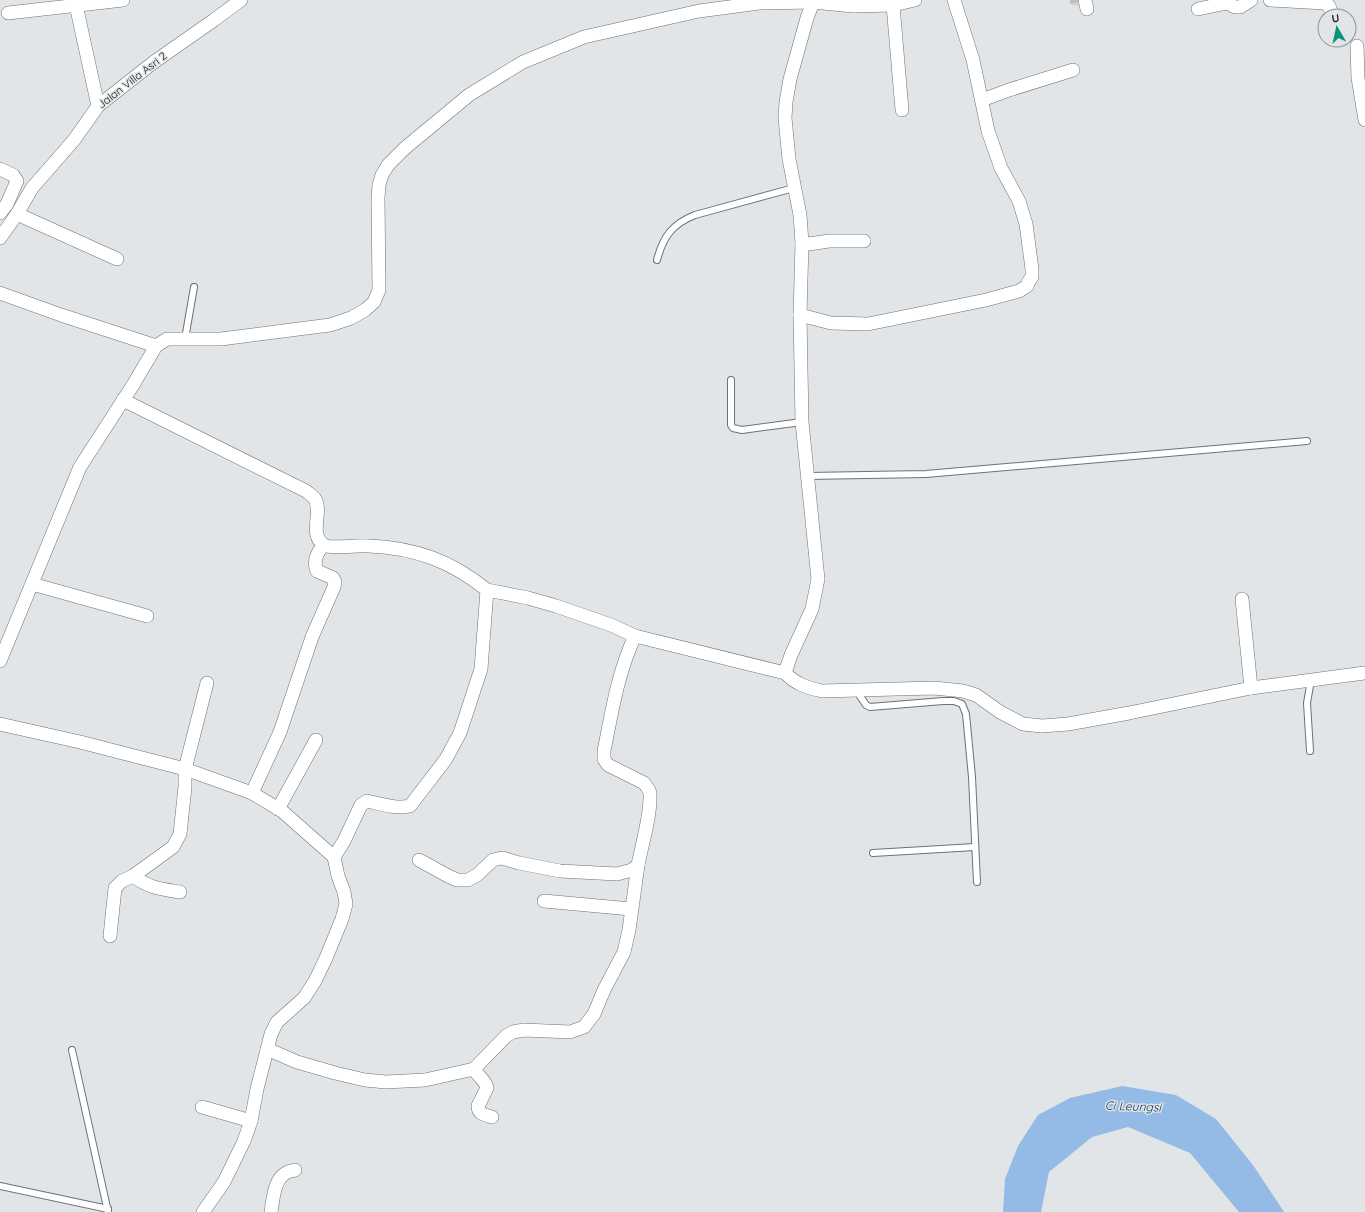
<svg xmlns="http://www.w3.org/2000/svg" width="1365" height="1212" font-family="Quicksand,sans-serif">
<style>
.water{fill:#94bbe5}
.building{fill:#bfbfc2;filter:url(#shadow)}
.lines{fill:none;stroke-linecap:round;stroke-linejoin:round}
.lane-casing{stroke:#6e7173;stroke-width:8}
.street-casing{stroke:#6e7173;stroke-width:14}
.lane{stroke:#fff;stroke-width:6}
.street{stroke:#fff;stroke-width:13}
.labels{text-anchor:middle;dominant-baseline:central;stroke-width:3;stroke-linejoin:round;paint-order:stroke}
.street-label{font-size:11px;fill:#18191a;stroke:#e2e5e7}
.water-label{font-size:12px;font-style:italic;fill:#073359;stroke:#e2e5e7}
</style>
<defs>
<filter id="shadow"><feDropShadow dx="2.5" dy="4.5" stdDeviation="1" flood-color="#0004"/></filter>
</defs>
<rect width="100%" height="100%" fill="#e2e5e7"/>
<path class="water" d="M1122 1086 1176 1095 1216 1119 1253 1165 1284 1212H1239L1190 1153 1128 1127 1092 1137 1049 1172 1041 1212H1003L1005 1179 1018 1146 1038 1115 1070 1098Z"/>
<path class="building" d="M1070 0H1080L1081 2 1070 4Z"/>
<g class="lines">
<defs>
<g id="lane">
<path d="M657 260C663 237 672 224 695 215L794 188"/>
<path d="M185 339 194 287"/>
<path d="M731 380V425L733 428 742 430 802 422"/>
<path d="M807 476 926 474 1307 441"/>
<path d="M856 690 866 705 870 707 943 701H954L962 704 966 714 972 777 977 882"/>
<path d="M1310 751 1307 703 1311 680"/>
<path d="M873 853 975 847"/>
<path d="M72 1050 108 1212"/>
<path d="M0 1186 108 1209"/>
</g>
<g id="street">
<path d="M814 0 807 18 790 79 786 102 785 118 789 159 800 215 802 243 800 315 802 422 818 579 812 609 791 655 785 673C796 684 807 688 822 691L934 688 963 691 976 695 1000 712 1023 724 1042 726 1068 724 1129 713 1251 688 1365 673"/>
<path d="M1085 0 1087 9"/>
<path d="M1270 0 1325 3 1329 6 1333 16"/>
<path d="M76 5 98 106"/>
<path d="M893 5 902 110"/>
<path d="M1198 9 1227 3 1235 7H1240L1251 0"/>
<path d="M8 13 123 0"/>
<path d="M1357 46 1358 78 1365 120"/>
<path d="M982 100 1009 90 1073 70"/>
<path d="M0 169 13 175 17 181 7 204 0 213"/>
<path d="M17 214 117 259"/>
<path d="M0 238 17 214 32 188 74 140 98 106 154 62 214 20 241 0"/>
<path d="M802 243 809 244 829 241H864"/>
<path d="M0 293 61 315 156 346 167 339H221L330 325 351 318 365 310 374 302 379 290 378 198 379 185 382 175 388 165 405 148 469 95 523 62 584 37 699 11 759 3 813 2 853 6 893 5 915 0"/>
<path d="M800 315 831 323 868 324 986 300 1019 291 1027 286 1029 281 1032 277V269L1026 224 1019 201 1001 168 988 131 973 60 954 0"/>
<path d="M123 400 306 491C308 493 313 496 315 499 323 513 308 534 324 545 330 549 360 545 369 546 416 548 451 561 487 590L481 669 460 733 446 759 410 806C396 809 381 804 367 801L361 805 344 841 334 857 338 876 344 892 346 904 342 919 326 958 315 981 304 998 277 1022 271 1034 257 1089 251 1121 244 1141 224 1182 203 1212"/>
<path d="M32 584 147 616"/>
<path d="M487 590 528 598 556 606 611 625 635 636 785 673"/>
<path d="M1242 599 1251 688"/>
<path d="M0 661 80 467 133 385 156 346"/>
<path d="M0 724 80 742 185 769 252 793 282 811 334 857"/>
<path d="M252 793 280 732 312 637 334 587 335 582 333 578 317 571C313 562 317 552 324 545"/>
<path d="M278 809 316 740"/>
<path d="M419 860 448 876 457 880H468L477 875 493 860 502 858 519 863 560 871 617 874 632 870 638 865C642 844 651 815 650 794 650 790 647 787 644 783L608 765 604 759V751C612 711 618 672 635 636"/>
<path d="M133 876C149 888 161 889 180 892"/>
<path d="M544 901 631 909"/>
<path d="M110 936 115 888 122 881 133 876 173 847 180 834 185 787V769L207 683"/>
<path d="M267 1049 297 1062 335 1073 365 1080 386 1082 425 1080 474 1069 506 1036 513 1032 524 1030 570 1032 584 1027 594 1014 604 990 624 952 629 930 638 865"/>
<path d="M474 1069C478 1077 485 1079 487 1088L478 1106C478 1114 485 1115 492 1117"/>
<path d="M202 1107 251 1121"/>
<path d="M271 1212C273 1200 274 1179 286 1173 288 1171 292 1171 295 1170"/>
</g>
</defs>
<use href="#lane" class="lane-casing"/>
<use href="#street" class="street-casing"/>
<use href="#lane" class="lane"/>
<use href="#street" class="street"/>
</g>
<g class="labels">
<g class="street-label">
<text transform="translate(132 80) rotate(-38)">Jalan Villa Asri 2</text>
</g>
<g class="water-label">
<text transform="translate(1133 1106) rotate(2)">Ci Leungsi</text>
</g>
</g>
<g transform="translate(1337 28) rotate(351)"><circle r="19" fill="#e2e5e7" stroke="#919395"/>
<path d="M0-3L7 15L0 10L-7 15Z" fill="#08927c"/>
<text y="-6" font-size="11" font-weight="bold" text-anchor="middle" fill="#18191a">U</text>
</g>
</svg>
